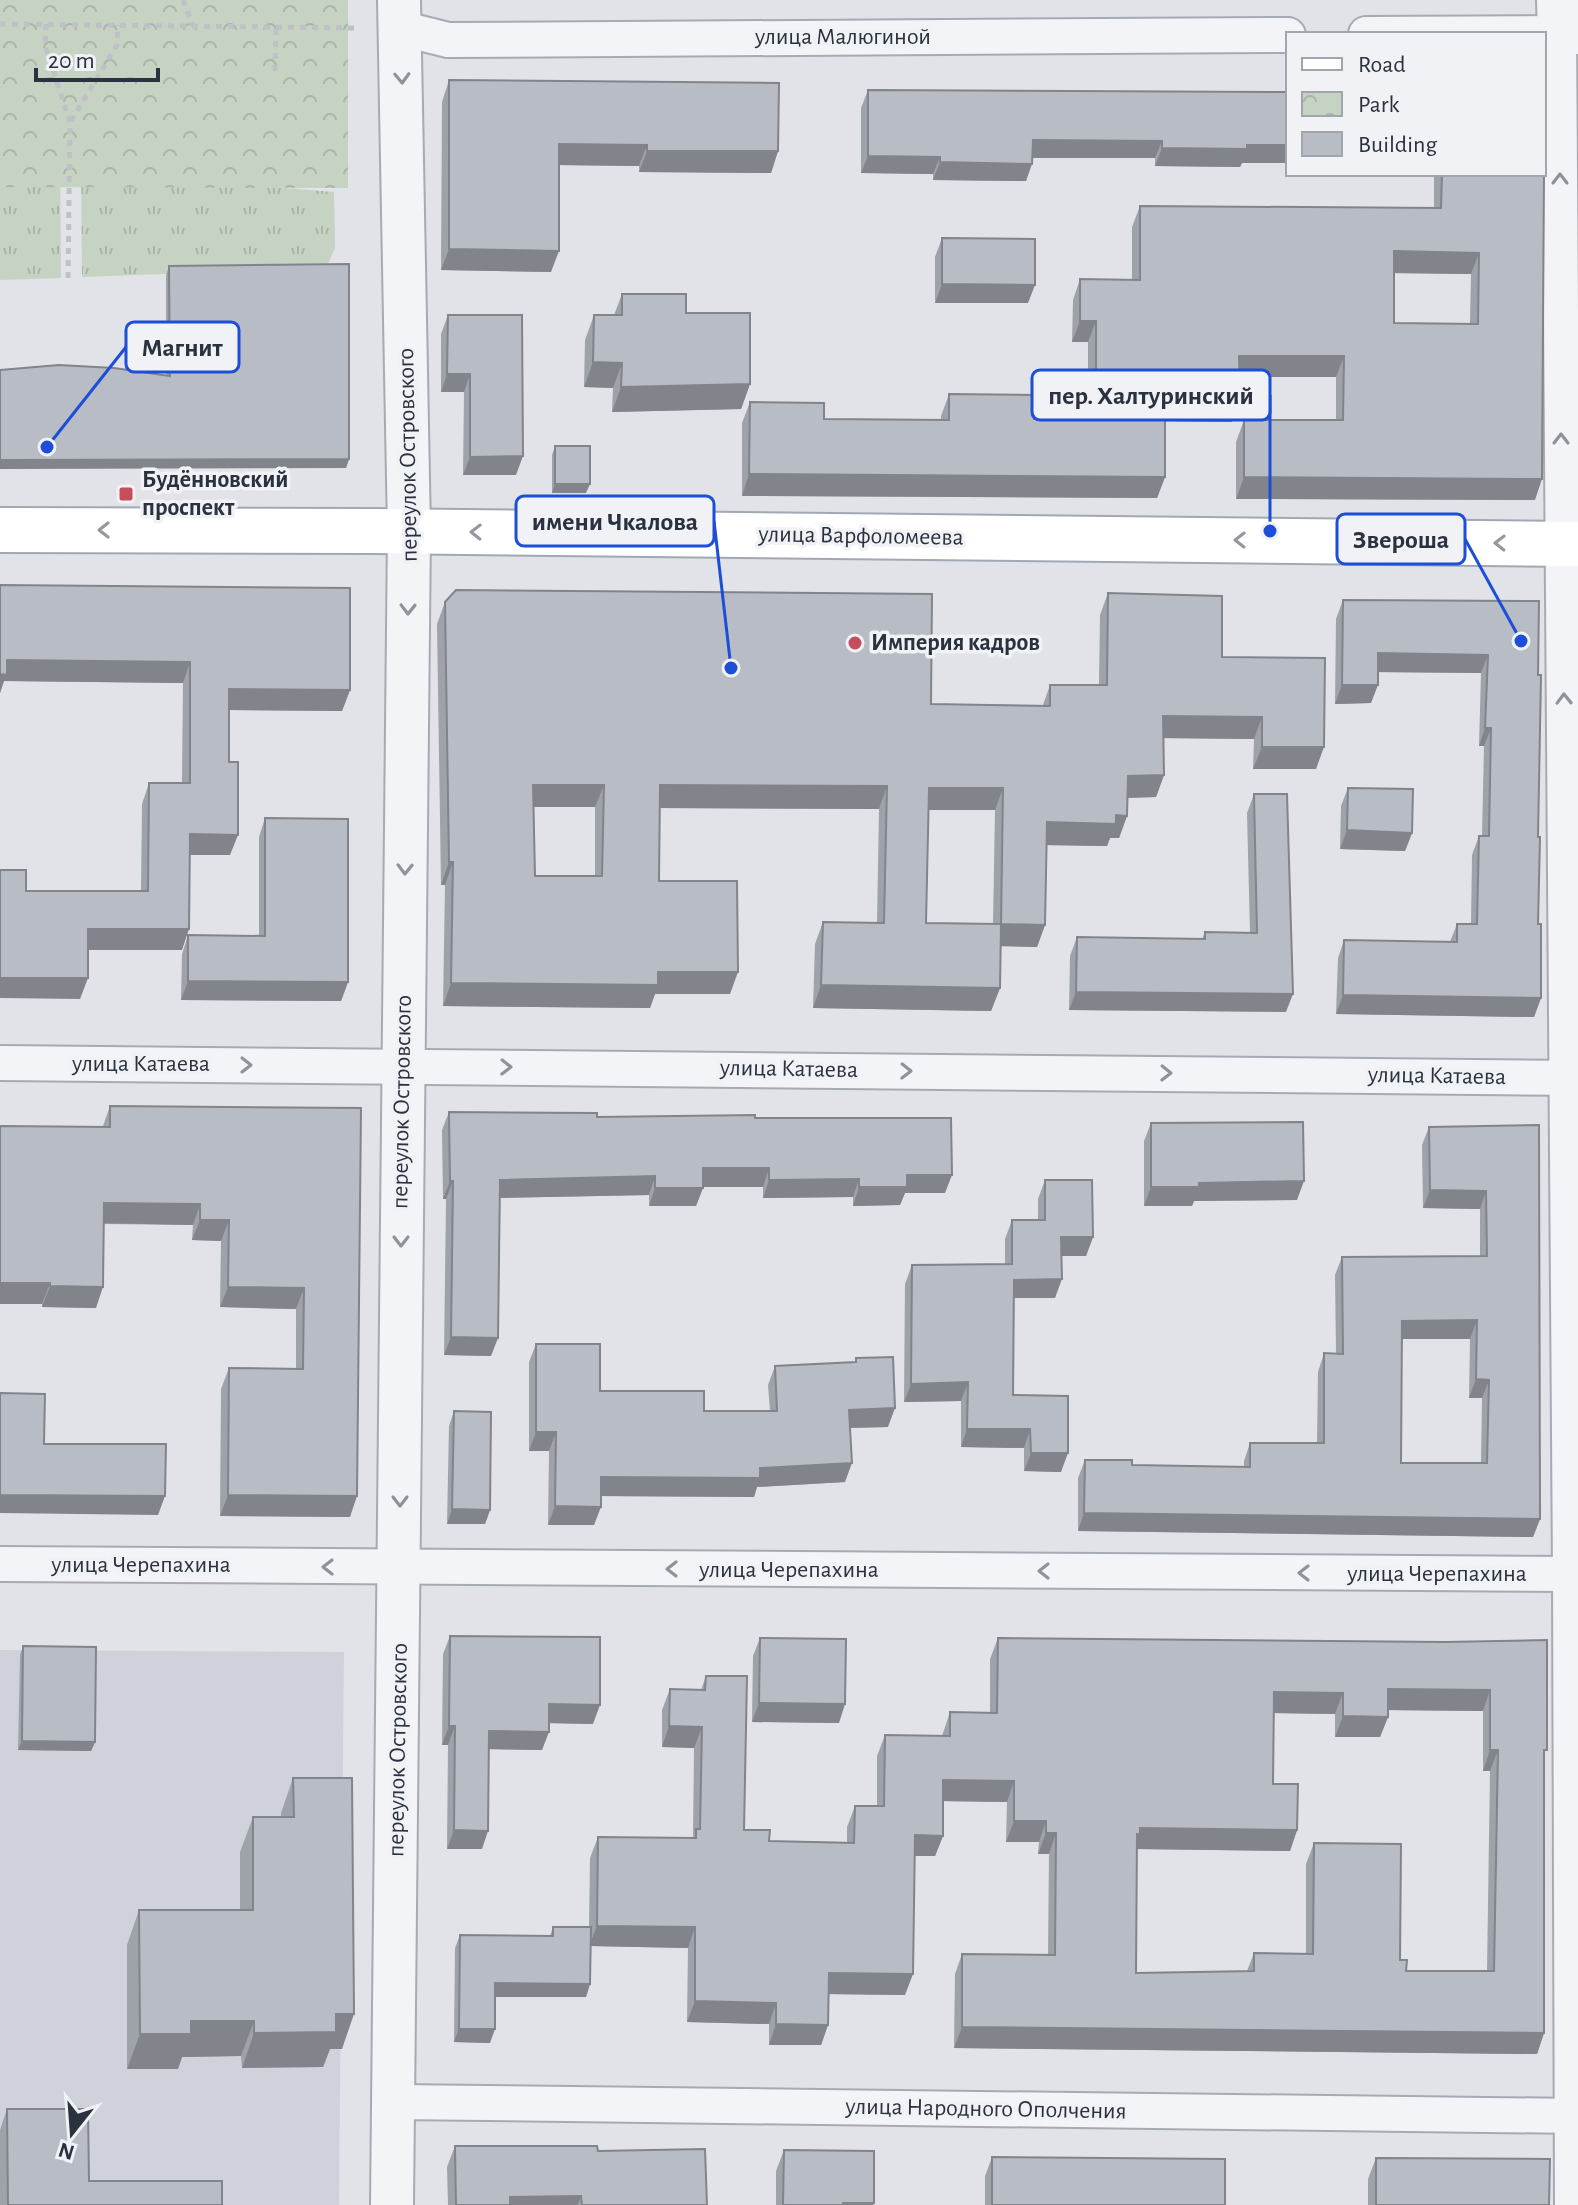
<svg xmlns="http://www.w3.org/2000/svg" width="1578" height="2205" font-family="'Alegreya Sans',sans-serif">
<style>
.built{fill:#cfd2da}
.grass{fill:url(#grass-tufts)}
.park{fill:url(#park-crowns)}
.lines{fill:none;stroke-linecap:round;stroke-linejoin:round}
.minor-casing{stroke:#a6aab2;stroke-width:38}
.tertiary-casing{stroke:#a6aab2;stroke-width:46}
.primary-casing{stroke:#a1a8b3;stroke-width:48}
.path{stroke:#bfc1c7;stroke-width:5;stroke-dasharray:6 6;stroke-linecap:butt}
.minor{stroke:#f3f4f7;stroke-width:34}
.tertiary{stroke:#f3f4f7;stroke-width:42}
.primary{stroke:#fff;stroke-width:44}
.wall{fill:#9ea3a9;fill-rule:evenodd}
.shaded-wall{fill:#81848a}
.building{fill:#b8bdc5;stroke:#81848a;stroke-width:2;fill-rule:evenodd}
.oneway{stroke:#8e929b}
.oneway2{stroke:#94989f}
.poi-dot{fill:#c64d5c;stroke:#f0f2f6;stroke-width:3}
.labels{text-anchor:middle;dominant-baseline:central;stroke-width:7;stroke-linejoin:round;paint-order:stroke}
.street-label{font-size:24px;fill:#2a313f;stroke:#f0f2f6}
.poi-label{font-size:24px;font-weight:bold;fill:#2a313f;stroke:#f0f2f6;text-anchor:start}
.leader{fill:none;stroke:#1d4ed8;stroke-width:3}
.callout-dot{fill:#1d4ed8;stroke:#f0f2f6;stroke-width:3}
.callout{fill:#f0f2f6;stroke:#1d4ed8;stroke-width:3}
.callout-label{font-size:26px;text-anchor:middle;font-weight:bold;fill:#2a313f}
</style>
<defs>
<pattern id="grass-tufts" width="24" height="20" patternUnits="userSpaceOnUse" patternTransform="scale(2)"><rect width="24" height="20" fill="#c6d2c2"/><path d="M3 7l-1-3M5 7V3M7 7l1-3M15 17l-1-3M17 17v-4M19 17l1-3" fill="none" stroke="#aab5a8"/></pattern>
<pattern id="park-crowns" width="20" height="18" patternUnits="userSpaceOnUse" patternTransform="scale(2)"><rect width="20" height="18" fill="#c6d2c2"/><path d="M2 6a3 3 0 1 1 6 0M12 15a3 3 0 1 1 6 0" fill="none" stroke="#aab5a8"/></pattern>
</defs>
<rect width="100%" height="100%" fill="#e1e3e8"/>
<path class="built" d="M0 1650 344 1652 339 2205H0Z"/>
<g class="grass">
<path d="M60 158 61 278 0 280V167Z"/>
<path d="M81 159 223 183 334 192 335 248 326 268 82 277Z"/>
</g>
<path class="park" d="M0 0H348V188L0 187Z"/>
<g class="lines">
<defs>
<g id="minor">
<path d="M400 28 448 40 1288 35"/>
<path d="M1366 34 1559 33 1570 1574 1572 2205"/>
<path d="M0 1063 1578 1078"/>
<path d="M0 1564 1578 1574"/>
<path d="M394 2102 1578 2116"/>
</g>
<g id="tertiary">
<path d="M1558 0 1559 33H1578"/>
<path d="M392 2205 409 531 399 0"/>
</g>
<path id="primary" d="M0 530 373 531 1578 544"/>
</defs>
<use href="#minor" class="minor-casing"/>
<use href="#tertiary" class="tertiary-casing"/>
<use href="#primary" class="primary-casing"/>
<g class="path">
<path d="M183 0 193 26"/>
<path d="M0 24 359 28"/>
<path d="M46 24 45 45 70 122 68 279"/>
<path d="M275 71 276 27"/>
<path d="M71 121 117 45 118 25"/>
</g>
<use href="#minor" class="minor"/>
<use href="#tertiary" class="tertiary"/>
<use href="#primary" class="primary"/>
</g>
<g class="wall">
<path d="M449 80 778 151 771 173 639 172V166L559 165 551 272 441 270 442 102Z"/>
<path d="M868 90 1288 92 1242 163 1240 167 1155 166V158H1032L1026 181 933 180V174L861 173V108Z"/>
<path d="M1434 174H1544L1535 500 1236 499V442L1244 420H1336V377H1240L1232 422 1165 421V477L1157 498 742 496V423L750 402 824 419 941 420V416L949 394 1034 419H1088V342H1072L1073 300 1080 279 1132 280V227L1140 206 1434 208ZM1394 273 1471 274 1470 324 1394 323Z"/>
<path d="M942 238 1028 303H935V257Z"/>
<path d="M169 266 349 459 346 468 166 376V275Z"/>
<path d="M622 294 686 313 750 384 741 409 612 412 613 388 584 387 585 340 594 315H614Z"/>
<path d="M448 315 516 475H463L464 392H441V334Z"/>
<path d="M555 446 586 493H552V455Z"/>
<path d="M0 585 350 690 342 711 229 710 230 855H190L182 950H88L80 999 26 891H141L142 804 149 783H182L183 683 4 681 0 693Z"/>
<path d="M1108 593 1222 657 1316 769H1253L1254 739 1163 738 1164 775 1156 797 1127 798V816L1119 838H1110L1107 846 1047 845 1045 925 1037 947 1000 946V988L991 1011 813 1008 815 944 823 922 877 923 879 809 660 808 659 881 730 994H655L650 1008 443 1006 445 885H441L437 624 445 602 931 704 1043 705 1050 685H1099L1100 615ZM533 807H595V876H535ZM928 810H995L993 924 926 923Z"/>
<path d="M1343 600 1539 601 1538 924 1541 998 1534 1017 1336 1014 1338 958 1344 940 1450 942 1457 924H1471L1472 855 1479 836H1482L1484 746H1479L1481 673 1378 672 1371 703 1335 704 1336 619Z"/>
<path d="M1348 788 1412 833 1405 851 1340 849 1341 806Z"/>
<path d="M1254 794 1286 1012 1069 1010 1070 956 1077 937 1202 939 1205 932 1250 933 1247 813Z"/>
<path d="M265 818 348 982 341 1001 181 1000 182 954 188 935 259 936V837Z"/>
<path d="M110 1106 361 1108 350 1517 220 1516 221 1389 229 1368 296 1369V1309L220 1307 221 1241 192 1240 193 1225 104 1224 96 1308 42 1307V1304H0V1126H103Z"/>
<path d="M449 1112 597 1117 755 1118 945 1193H905L900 1205 853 1206V1197L763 1198V1187H703L696 1206H649V1195L500 1198 491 1356 444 1355 446 1199H443L442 1130Z"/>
<path d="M1151 1123 1297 1200 1194 1201 1192 1206H1144V1141Z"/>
<path d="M1539 1125 1540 1519 1533 1537 1078 1531V1478L1085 1460 1132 1465 1244 1467V1461L1250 1443H1317L1318 1372 1324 1353 1336 1354 1335 1275 1342 1257 1480 1256V1209L1423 1208 1422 1145 1429 1127ZM1402 1339H1470L1469 1398H1482L1481 1463H1401Z"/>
<path d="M1045 1180 1093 1237 1086 1256H1061L1055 1298H1014L1013 1395 1061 1472 1024 1471V1448L961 1447V1401L904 1402 905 1284 912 1265 1005 1264V1239L1012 1220H1038V1199Z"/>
<path d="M536 1344 600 1391 704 1411H770L768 1385 775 1366 855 1362 856 1358 888 1427 850 1428 845 1482 757 1487 754 1497 601 1496 594 1525H548L549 1451H529V1362Z"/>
<path d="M454 1411 490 1510 485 1524H447L449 1426Z"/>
<path d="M450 1636 593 1724 549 1723 542 1750 489 1749 482 1849H447L448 1745H442L443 1654Z"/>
<path d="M760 1638 839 1723 752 1722 753 1656Z"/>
<path d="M998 1638 1445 1642 1547 1640 1544 1757V2033L1537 2054 954 2048 955 1974 962 1954 1048 1955 1049 1854H1038L1039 1842H1006L1007 1802 943 1801V1836L935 1856H914L905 1995 829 1994 828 2025 821 2045H769V2024L687 2022 688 1948 591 1946 590 1984 586 1997H495L490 2043 454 2042 455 1948 460 1935 550 1936 553 1927H589L590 1858 598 1837 693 1838 694 1748 662 1747V1710L670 1689 701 1690 706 1676 744 1830 769 1841 847 1842V1827L855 1806H877V1756L885 1735 942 1736 950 1712 990 1713V1659ZM1388 1710 1483 1711V1771H1490L1487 1971H1406L1400 1960 1314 1843 1306 1864V1954L1254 1953 1247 1971 1136 1973 1137 1849 1290 1851 1297 1830 1273 1784 1274 1713 1335 1714V1737H1380L1388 1717Z"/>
<path d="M23 1646 95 1742 91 1751 18 1750 20 1655Z"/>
<path d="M293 1778 342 2049H330L323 2067 242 2068 241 2056 182 2057 178 2069H127V1945L139 1910H240V1852L253 1817H281V1813Z"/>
<path d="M7 2109 89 2181 222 2205H0V2130Z"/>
<path d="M455 2146 598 2151 707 2205H448L447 2167Z"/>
<path d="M784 2150 873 2205H776V2171Z"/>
<path d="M992 2157 1225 2205H985V2176Z"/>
<path d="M1376 2158 1549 2205H1368V2179Z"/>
</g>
<g class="shaded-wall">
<path d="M1033 140 1162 141 1155 158H1026Z"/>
<path d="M559 144 647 145 639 166 552 165Z"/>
<path d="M1247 145H1288V163H1242L1240 167 1155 166 1162 148Z"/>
<path d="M647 151H778L771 173 639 172Z"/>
<path d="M868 156 940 157 933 174 861 173Z"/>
<path d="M940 162 1032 164 1026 181 933 180Z"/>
<path d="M449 249 559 251 551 272 441 270Z"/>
<path d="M1394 251 1479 253 1471 274 1386 273Z"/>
<path d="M942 284 1035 285 1028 303H935Z"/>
<path d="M1080 321H1096L1088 342H1072Z"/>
<path d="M1239 356H1344L1336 377H1232Z"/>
<path d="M593 362 622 363 613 388 584 387Z"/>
<path d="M447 374H470L464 392H441Z"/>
<path d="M750 384 741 409 612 412 621 387Z"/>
<path d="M1165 400 1240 401 1232 422 1157 421Z"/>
<path d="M523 456 516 475H463L470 457Z"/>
<path d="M349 459 346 468 0 469V460Z"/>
<path d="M749 474 1165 477 1157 498 742 496Z"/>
<path d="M1244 477 1542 479 1535 500 1236 499Z"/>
<path d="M555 484H590L586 493H552Z"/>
<path d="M1378 653 1488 655 1481 673 1371 672Z"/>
<path d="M7 660 190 662 183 683 4 681 0 693V674Z"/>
<path d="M1342 685H1378L1371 703 1335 704Z"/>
<path d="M229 689 350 690 342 711 221 710Z"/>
<path d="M1163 716 1262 717 1254 739 1155 738Z"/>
<path d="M1485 728H1491L1484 746H1479Z"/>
<path d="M1262 747H1324L1316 769H1253Z"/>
<path d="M1164 775 1156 797 1120 798 1128 776Z"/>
<path d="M533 785H604L595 807H525Z"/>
<path d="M660 785 887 786 879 809 652 808Z"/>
<path d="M929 788H1003L995 810H920Z"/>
<path d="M1116 815 1127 816 1119 838H1110L1107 846 1039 845 1047 822Z"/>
<path d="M1347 830 1412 833 1405 851 1340 849Z"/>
<path d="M190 834 238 835 230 855H182Z"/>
<path d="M449 862H453L445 885H441Z"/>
<path d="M1001 924 1045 925 1037 947 993 946Z"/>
<path d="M88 929H189L182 950H81Z"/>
<path d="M658 972H738L730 994H655L650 1008 443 1006 451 983Z"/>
<path d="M0 978H88L80 999 0 998Z"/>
<path d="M188 981 348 982 341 1001 181 1000Z"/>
<path d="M821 985 1000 988 991 1011 813 1008Z"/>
<path d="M1076 992 1293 994 1286 1012 1069 1010Z"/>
<path d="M1343 995 1541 998 1534 1017 1336 1014Z"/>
<path d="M703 1168H769L763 1187H696Z"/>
<path d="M907 1175H952L945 1193H905L900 1205 853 1206 859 1187Z"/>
<path d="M655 1176 649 1195 494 1198 500 1180Z"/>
<path d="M859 1179 853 1197 763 1198 769 1180Z"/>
<path d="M450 1181H453L446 1199H443Z"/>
<path d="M1304 1181 1297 1200 1194 1201 1192 1206H1144L1151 1187 1199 1183Z"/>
<path d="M655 1188H703L696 1206H649Z"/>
<path d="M1430 1190 1486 1191 1480 1209 1423 1208Z"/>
<path d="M104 1203 200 1204 193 1225 97 1223Z"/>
<path d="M200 1220H229L221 1241 192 1240Z"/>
<path d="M1061 1237H1093L1086 1256H1055Z"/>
<path d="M1062 1279 1055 1298H1007L1014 1280Z"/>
<path d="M0 1283H50L42 1304H0Z"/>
<path d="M50 1286 103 1287 96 1308 42 1307Z"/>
<path d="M228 1287 304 1288 296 1309 220 1307Z"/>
<path d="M1477 1320 1470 1339H1395L1402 1321Z"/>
<path d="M451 1337 498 1338 491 1356 444 1355Z"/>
<path d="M1476 1379 1489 1380 1482 1398H1469Z"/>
<path d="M968 1382 961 1401 904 1402 911 1384Z"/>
<path d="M895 1408 888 1427 842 1428 849 1410Z"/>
<path d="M967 1429H1030L1024 1448 961 1447Z"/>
<path d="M536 1432H556L549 1451H529Z"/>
<path d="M1031 1453H1068L1061 1472 1024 1471Z"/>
<path d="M852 1463 845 1482 757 1487 754 1497 594 1496 601 1477Z"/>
<path d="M0 1495 165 1496 158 1515 0 1513Z"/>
<path d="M228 1495 357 1496 350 1517 220 1516Z"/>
<path d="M555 1506 601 1507 594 1525H548Z"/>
<path d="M452 1509 490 1510 485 1524H447Z"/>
<path d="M1084 1513 1540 1519 1533 1537 1078 1531Z"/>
<path d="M1388 1689 1490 1690 1483 1711 1380 1710Z"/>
<path d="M1274 1692 1343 1693 1335 1714 1267 1713Z"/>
<path d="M759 1703 845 1704 839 1723 752 1722Z"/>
<path d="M549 1704 600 1705 593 1724 543 1723Z"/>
<path d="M1343 1716 1388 1717 1380 1737H1335Z"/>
<path d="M449 1726H455L448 1745H442Z"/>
<path d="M669 1726 702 1727 694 1748 662 1747Z"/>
<path d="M489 1731 549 1732 542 1750 483 1749Z"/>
<path d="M22 1741 95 1742 91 1751 18 1750Z"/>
<path d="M1490 1750H1498L1490 1771H1483Z"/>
<path d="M943 1780 1014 1781 1007 1802 936 1801Z"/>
<path d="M1014 1821H1046L1039 1842H1006Z"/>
<path d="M1140 1828 1297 1830 1290 1851 1135 1849 1130 1855Z"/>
<path d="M454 1830 488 1831 482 1849H447Z"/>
<path d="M1046 1833H1056L1049 1854H1038Z"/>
<path d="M915 1835 943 1836 935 1856H907Z"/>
<path d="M597 1926 695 1927 688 1948 589 1946Z"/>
<path d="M829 1973 913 1974 905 1995 822 1994Z"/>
<path d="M495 1983 590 1984 586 1997H490Z"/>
<path d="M695 2001 776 2003 769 2024 687 2022Z"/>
<path d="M336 2014H354L342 2049H330L323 2067 242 2068 254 2033Z"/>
<path d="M191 2021H254L241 2056 182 2057 178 2069H127L140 2034Z"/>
<path d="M776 2024 828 2025 821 2045H769Z"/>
<path d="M962 2027 1544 2033 1537 2054 954 2048Z"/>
<path d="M459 2029H495L490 2043 454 2042Z"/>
<path d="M581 2196 578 2205H507L510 2197Z"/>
<path d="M843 2203H874L873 2205H842Z"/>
</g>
<g class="building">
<path d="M449 80 779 83 778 151H647V145L559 144V251L449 249Z"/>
<path d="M868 90 1288 92V145H1247V149L1162 148V141L1033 140 1032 164 940 162V157L868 156Z"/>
<path d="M1442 174H1544L1542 479 1244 477V420H1343L1344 356H1239L1240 401 1165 400V477L749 474 750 402 824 403V419L949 420V394L1034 395V419H1096V321H1080V279L1140 280V206L1441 208ZM1394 251 1479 253 1478 324 1394 323Z"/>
<path d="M942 238 1035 239V285L942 284Z"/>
<path d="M349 264V459L0 460V370L59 365 114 368 170 376 169 266Z"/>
<path d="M622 294H686V313H750V384L621 387 622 363 593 362 594 315H622Z"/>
<path d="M448 315H522L523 456 470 457V374H447Z"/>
<rect x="555" y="446" width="35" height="38"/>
<path d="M0 585 350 588V690L229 689V762H238V835L190 834 189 929H88V978H0V870H26V891H148L149 783H190V662L7 660V675L0 674Z"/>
<path d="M456 590 932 594 931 704 1050 706V685H1107L1108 593 1222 596V657L1325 658 1324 747H1262V717L1163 716 1164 775 1128 776 1127 816 1116 815V824L1047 822 1045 925 1001 924 1000 988 821 985 823 922 884 923 887 786 660 785 659 881H737L738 972H658V985L451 983 453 862H449L445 602ZM533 785H604L602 876H535ZM929 788H1003L1001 924 926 923Z"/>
<path d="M1343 600 1539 601 1538 675H1541L1538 837H1540L1538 924H1541V998L1343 995 1344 940 1457 942V924H1477L1479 836H1489L1491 728H1485L1488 655 1378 653V685H1342Z"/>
<path d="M1348 788 1413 789 1412 833 1347 830Z"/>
<path d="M1254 794H1287L1293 994 1076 992 1077 937 1205 939V932L1257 933Z"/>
<path d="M265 818 348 819V982L188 981V935L265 936Z"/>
<path d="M110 1106 361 1108 357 1496 228 1495 229 1368 303 1369 304 1288 228 1287 229 1220H200V1204L104 1203 103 1287 50 1286V1283H0V1126L110 1127Z"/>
<path d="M449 1112 597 1113V1117L755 1115V1118H951L952 1175H907V1187H859V1179L769 1180V1168H703V1188H655V1176L500 1180 498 1338 451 1337 453 1181H450Z"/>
<path d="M1303 1122 1304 1181 1199 1183V1187H1151V1123Z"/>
<path d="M1539 1125 1540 1519 1084 1513 1085 1460H1132V1465L1250 1467V1443H1324V1353L1343 1354 1342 1257 1487 1256 1486 1191 1430 1190 1429 1127ZM1477 1320 1476 1379 1489 1380 1487 1463H1401L1402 1321Z"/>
<path d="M1045 1180H1092L1093 1237H1061L1062 1279 1014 1280 1013 1395 1068 1396V1453H1031L1030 1429H967L968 1382 911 1384 912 1265 1012 1264V1220H1045Z"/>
<path d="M536 1344H600V1391H704V1411H777L775 1366 856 1362V1358L893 1357 895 1408 849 1410 852 1463 760 1468V1478L601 1477V1507L555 1506 556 1432H536Z"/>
<path d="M0 1393 45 1394 44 1444H166L165 1496 0 1495Z"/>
<path d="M454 1411 491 1412 490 1510 452 1509Z"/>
<path d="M450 1636 600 1637V1705L549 1704V1732L489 1731 488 1831 454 1830 455 1726H449Z"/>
<path d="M760 1638 846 1639 845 1704 759 1703Z"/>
<path d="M998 1638 1445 1642 1547 1640V1750H1544V2033L962 2027V1954L1055 1955 1056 1833H1046V1821H1014V1781L943 1780V1836L915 1835 913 1974 829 1973 828 2025 776 2024V2003L695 2001V1927L597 1926 598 1837 696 1838V1829H700L702 1727 669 1726 670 1689 705 1690 706 1676H747L744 1830H770L769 1841 854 1843 855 1806H884L885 1735 950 1736V1712L997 1713ZM1388 1689 1490 1690V1750H1498L1494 1971H1406L1407 1960H1400L1401 1844 1314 1843 1313 1954 1254 1953V1971L1136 1973 1137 1834H1140V1828L1297 1830 1298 1784H1273L1274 1692 1343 1693V1716L1388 1717Z"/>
<path d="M23 1646 96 1647 95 1742 22 1741Z"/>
<path d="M293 1778H352L354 2014H336V2032L254 2033V2021H191V2034H140L139 1910H253V1817H294Z"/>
<path d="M553 1927H591L590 1984 495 1983V2029H459L460 1935 553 1936Z"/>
<path d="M7 2109H88L89 2181H222V2205H8Z"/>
<path d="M455 2146H597L598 2151 705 2149 707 2205H582L581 2196 510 2197V2205H456Z"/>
<path d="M784 2150 874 2151V2203H843V2205H783Z"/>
<path d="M992 2157 1225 2159V2205H992Z"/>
<path d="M1376 2158 1550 2159 1549 2205H1376Z"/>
</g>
<defs><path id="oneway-chevron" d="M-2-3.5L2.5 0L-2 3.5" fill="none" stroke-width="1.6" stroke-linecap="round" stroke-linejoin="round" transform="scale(2)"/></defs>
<g class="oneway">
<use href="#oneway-chevron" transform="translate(402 78) rotate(88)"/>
<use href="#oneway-chevron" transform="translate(1560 179) rotate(-90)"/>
<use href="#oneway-chevron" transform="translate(1561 439) rotate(-90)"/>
<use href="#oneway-chevron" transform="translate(408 609) rotate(91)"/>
<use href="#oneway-chevron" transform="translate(1564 699) rotate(-91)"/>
<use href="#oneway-chevron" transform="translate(405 869) rotate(91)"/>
<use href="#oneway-chevron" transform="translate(246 1065)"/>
<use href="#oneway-chevron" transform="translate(506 1067) rotate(1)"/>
<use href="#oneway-chevron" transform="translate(906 1071) rotate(1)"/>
<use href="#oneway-chevron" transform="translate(1166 1073) rotate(1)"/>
<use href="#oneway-chevron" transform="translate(401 1241) rotate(90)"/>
<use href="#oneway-chevron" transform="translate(400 1501) rotate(90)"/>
<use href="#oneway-chevron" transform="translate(328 1567) rotate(-180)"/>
<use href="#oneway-chevron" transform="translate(672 1569) rotate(-180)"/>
<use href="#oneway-chevron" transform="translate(1044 1571) rotate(-180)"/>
<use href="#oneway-chevron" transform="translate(1304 1573) rotate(-180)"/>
</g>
<g class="oneway2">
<use href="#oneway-chevron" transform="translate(104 530) rotate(-180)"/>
<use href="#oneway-chevron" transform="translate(476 532) rotate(-179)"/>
<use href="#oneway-chevron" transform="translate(1240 540) rotate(-179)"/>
<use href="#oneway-chevron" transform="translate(1500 543) rotate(-179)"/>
</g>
<g class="poi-dot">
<rect x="118" y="486" width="16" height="16" rx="4"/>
<circle cx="855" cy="643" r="8"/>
</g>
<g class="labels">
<g class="street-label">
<text x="843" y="37">улица Малюгиной</text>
<text transform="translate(408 455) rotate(-91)">переулок Островского</text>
<text transform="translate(861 536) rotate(1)">улица Варфоломеева</text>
<text x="141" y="1064">улица Катаева</text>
<text transform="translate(789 1069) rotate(1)">улица Катаева</text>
<text transform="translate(1437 1076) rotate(1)">улица Катаева</text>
<text transform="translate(402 1102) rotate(-89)">переулок Островского</text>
<text x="141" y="1565">улица Черепахина</text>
<text x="789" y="1570">улица Черепахина</text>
<text x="1437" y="1574">улица Черепахина</text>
<text transform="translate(398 1750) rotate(-89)">переулок Островского</text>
<text transform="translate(986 2109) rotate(1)">улица Народного Ополчения</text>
</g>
<g class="poi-label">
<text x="142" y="480">Будённовский<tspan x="142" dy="28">проспект</tspan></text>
<text x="871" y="643">Империя кадров</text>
</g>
</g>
<path class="leader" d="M47 447L126 347M1270 531L1270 395M731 668L714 521M1521 641L1465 539"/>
<g class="callout-dot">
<circle cx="47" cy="447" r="8"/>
<circle cx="1270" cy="531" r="8"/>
<circle cx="731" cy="668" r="8"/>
<circle cx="1521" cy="641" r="8"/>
</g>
<g class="callout">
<rect x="126" y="322" width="113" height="50" rx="8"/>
<rect x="1032" y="370" width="238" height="50" rx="8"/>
<rect x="516" y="496" width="198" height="50" rx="8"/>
<rect x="1337" y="514" width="128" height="50" rx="8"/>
</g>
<g class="callout-label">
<text x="182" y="356">Магнит</text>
<text x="1151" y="404">пер. Халтуринский</text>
<text x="615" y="530">имени Чкалова</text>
<text x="1401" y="548">Звероша</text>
</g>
<rect x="1286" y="32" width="260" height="144" fill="#f0f2f6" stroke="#a1a5ad" stroke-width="2"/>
<rect x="1302" y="58" width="40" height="12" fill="#ffffff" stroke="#a1a5ad" stroke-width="2"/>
<text x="1358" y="72" font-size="24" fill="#2a313f">Road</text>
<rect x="1302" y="92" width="40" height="24" fill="url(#park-crowns)" stroke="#a1a5ad" stroke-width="2"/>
<text x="1358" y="112" font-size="24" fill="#2a313f">Park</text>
<rect x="1302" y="132" width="40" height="24" fill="#b8bdc5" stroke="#a1a5ad" stroke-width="2"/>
<text x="1358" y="152" font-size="24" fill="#2a313f">Building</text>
<g transform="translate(72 2133) rotate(197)" stroke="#f0f2f6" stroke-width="6" paint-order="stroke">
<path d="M0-6L14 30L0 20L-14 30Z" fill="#2a313f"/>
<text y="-12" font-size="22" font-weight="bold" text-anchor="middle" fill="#2a313f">N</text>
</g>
<path d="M36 68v12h122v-12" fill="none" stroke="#2a313f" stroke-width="4"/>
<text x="48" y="68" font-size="24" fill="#2a313f" stroke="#f0f2f6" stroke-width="6" paint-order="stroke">20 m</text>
</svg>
